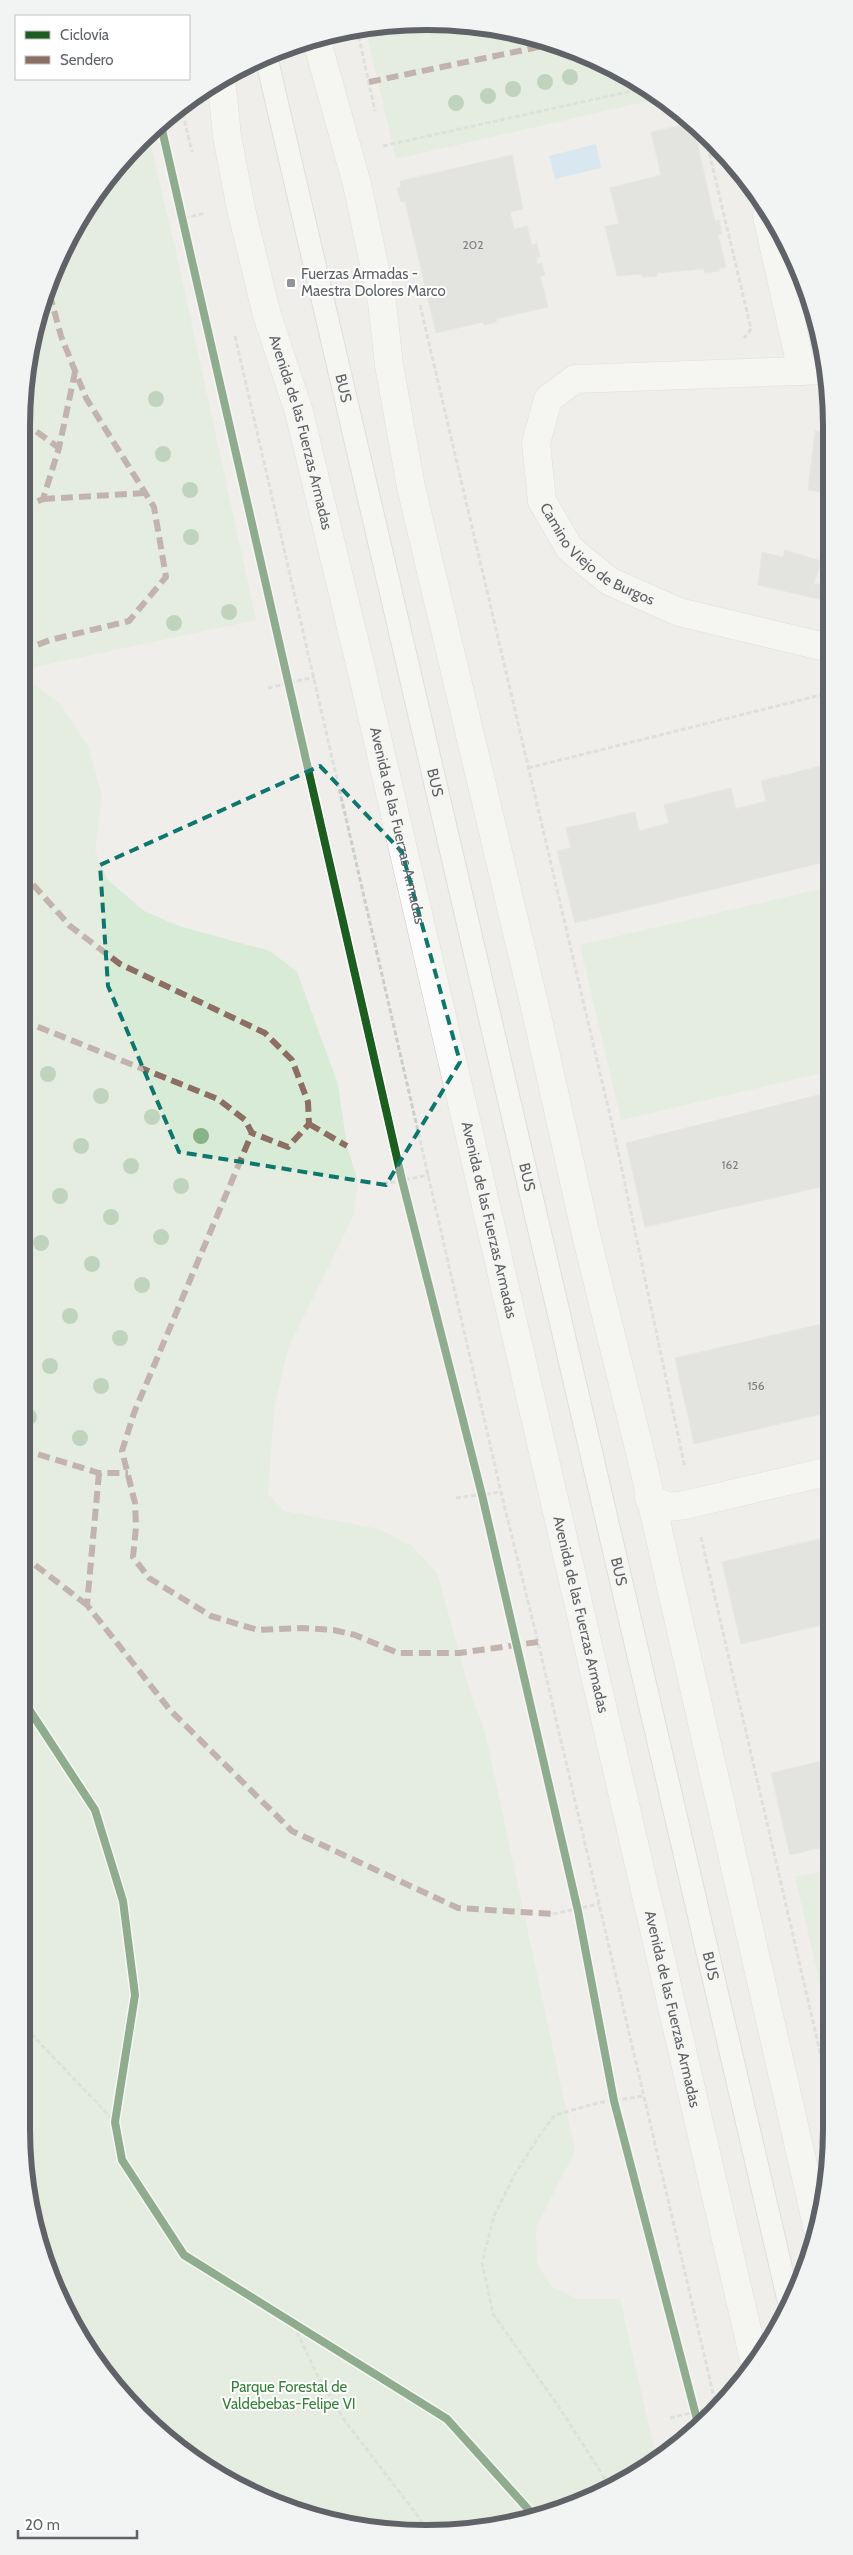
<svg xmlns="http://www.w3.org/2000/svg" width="853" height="2555" font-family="Cabin,sans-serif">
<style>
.green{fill:#d8ebd6}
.water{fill:#bfe0f9}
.building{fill:#d6d5d3;stroke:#deddd9}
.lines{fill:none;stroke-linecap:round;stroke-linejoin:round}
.lane-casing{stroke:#cbcccc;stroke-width:24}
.street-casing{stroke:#cbcccc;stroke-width:29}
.secondary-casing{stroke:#cacacb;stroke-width:29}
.path{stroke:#cacfcc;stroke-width:3;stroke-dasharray:5 2.5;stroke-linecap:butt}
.lane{stroke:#fdfcfc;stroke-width:22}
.street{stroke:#fdfcfc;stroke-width:28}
.secondary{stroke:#fdfcfc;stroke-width:28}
.quiet{stroke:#8d6e63;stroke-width:6;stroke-dasharray:12 6;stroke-linecap:butt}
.cycleway-casing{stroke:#fff;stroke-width:11}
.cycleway{stroke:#1b5e20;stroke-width:8}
.tree{fill:#88b388}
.marked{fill:none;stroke:#0f766e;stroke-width:4;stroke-dasharray:10 6;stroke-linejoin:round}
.poi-dot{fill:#919496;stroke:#fff;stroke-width:2}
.labels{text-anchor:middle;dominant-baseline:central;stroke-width:4;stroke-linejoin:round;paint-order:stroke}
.number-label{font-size:12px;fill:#7e8184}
.poi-label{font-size:15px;fill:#5f6368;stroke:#fff;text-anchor:start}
.street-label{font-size:15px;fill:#5f6368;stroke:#fff}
.park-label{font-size:15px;fill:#348238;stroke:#fff}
.rim{fill:none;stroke:#5f6368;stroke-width:6}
</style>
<rect width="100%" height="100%" fill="#efeeea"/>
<g class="green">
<path d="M453 22 531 35 629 76 657 99 396 159 365 27Z"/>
<path d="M148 134 178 261 256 620 21 670V427L35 322 63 248 105 180Z"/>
<path d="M21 674 59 703 88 746 102 795 95 850 107 879 144 911 179 926 270 951 297 972 338 1084 347 1146 358 1181 353 1217 288 1348 274 1409 268 1494 284 1511 379 1529 412 1546 437 1573 469 1688 485 1732 575 2151 536 2227 537 2264 552 2287 578 2299H620L657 2461 531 2520 453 2533 374 2530 247 2492 180 2450 122 2396 52 2283 29 2207 21 2128Z"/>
<path d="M829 887 830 1071 621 1120 580 945Z"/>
<path d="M831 1869 832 2034 795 1877Z"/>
</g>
<path class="water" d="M596 144 601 168 555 179 549 156Z"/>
<g class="building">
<path d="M688 124 694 129 715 221 719 220 722 234 718 235 726 267 719 268 720 271 705 273 704 269 657 273V276L643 277 642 274 617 276 605 226 619 224 610 188 661 175 651 132Z"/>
<path d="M512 155 523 209 510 212 514 229 527 226 532 245 537 243 540 257 536 258 537 264 542 263 545 275 540 276 548 307 496 319 497 322 484 325 483 322 436 333 405 201 401 202 397 188 401 187 400 181Z"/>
<path d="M815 431 828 433 829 493 808 490Z"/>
<path d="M785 550 821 561 810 597 758 585 762 552 783 557Z"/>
<path d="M826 569H829V601L810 597 814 584H825Z"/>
<path d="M825 765 829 781V861L575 923 557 851 571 848 566 828 635 812 639 831 669 823 664 805 731 788 736 809 766 801 761 781Z"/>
<path d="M830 1092V1185L645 1227 626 1143Z"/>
<path d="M830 1322V1412L694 1444 675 1358Z"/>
<path d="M831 1536V1623L741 1644 722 1562Z"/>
<path d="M831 1759V1845L790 1855 771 1773Z"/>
</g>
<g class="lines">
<defs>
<g id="lane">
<path id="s1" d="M266 56 788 2298"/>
</g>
<g id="street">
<path d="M767 216 802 371"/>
<path id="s2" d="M827 370 575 379 548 399 536 443 542 501 570 549 609 581 679 612 829 648"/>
<path d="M649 1498 668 1507 685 1505 830 1471"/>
</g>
<g id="secondary">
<path d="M316 38 357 184 382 302 389 365 411 487 538 1020 586 1235 642 1460 818 2230"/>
<path id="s3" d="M221 77 227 136 241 209 267 315 299 412 361 668 755 2364"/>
</g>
</defs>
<use href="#lane" class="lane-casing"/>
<use href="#street" class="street-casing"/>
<use href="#secondary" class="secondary-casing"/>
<g class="path">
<path d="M357 29 375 111"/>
<path d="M181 106 192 152"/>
<path d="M706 139 751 329 744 338"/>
<path d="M383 146 645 88"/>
<path d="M184 218 206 213"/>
<path d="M420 305 615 1137 685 1468"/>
<path d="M235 336 501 1492 538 1642 717 2410"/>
<path d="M268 688 314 677"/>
<path d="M528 768 829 693"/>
<path d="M383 1184 429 1175"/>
<path d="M456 1498 501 1492"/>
<path d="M701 1537 832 2104"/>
<path d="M553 1914 599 1904"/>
<path d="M21 2023 115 2122"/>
<path d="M294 2325 316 2373 345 2421 430 2532"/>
<path d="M670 2418 716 2407"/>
<path d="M609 2485 559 2407 493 2314 482 2263 494 2216 515 2174 541 2133 555 2115 597 2103 644 2096"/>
</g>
<use href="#lane" class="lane"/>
<use href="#street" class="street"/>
<use href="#secondary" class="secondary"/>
<g class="quiet">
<path d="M369 82 553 44"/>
<path d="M22 421 59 448"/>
<path d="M43 499 146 493"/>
<path d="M21 508 43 499 59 448 75 372"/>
<path d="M21 651 50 640 129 621 166 577 154 507 86 398 61 336 48 288"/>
<path d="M21 871 70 926 120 964 265 1033 292 1060 308 1102 309 1124 288 1147 252 1133"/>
<path d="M21 1020 218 1099 245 1120 252 1133 134 1413 122 1451 135 1503 136 1527 133 1557 149 1578 211 1616 258 1630 302 1628 334 1630 355 1635 398 1653H459L538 1642"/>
<path d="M309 1124 347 1146"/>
<path d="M21 1449 99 1473H128"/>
<path d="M99 1473 87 1605 170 1710 292 1831 458 1908 553 1914"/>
<path d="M21 1554 87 1605"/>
</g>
<defs>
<g id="cycleway">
<path d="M160 121 402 1180 482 1495 578 1911 614 2101 699 2427"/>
<path d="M21 1697 95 1810 123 1901 135 1995 115 2122 122 2160 184 2255 447 2419 536 2518"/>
</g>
</defs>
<use href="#cycleway" class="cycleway-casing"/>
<use href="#cycleway" class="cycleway"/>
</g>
<g class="tree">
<circle cx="570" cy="77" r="8"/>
<circle cx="545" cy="82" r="8"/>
<circle cx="513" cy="89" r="8"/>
<circle cx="488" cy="96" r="8"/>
<circle cx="456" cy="103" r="8"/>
<circle cx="156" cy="399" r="8"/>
<circle cx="163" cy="454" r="8"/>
<circle cx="190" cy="490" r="8"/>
<circle cx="191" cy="537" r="8"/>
<circle cx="229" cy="612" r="8"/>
<circle cx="174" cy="623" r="8"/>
<circle cx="48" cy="1074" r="8"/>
<circle cx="101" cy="1096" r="8"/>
<circle cx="152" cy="1117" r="8"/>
<circle cx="201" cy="1136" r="8"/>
<circle cx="81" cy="1146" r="8"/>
<circle cx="131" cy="1166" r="8"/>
<circle cx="181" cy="1186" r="8"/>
<circle cx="60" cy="1196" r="8"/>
<circle cx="111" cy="1217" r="8"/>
<circle cx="161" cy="1237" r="8"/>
<circle cx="41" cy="1243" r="8"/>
<circle cx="92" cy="1264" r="8"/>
<circle cx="142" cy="1285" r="8"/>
<circle cx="70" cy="1316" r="8"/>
<circle cx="120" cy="1338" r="8"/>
<circle cx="50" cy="1366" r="8"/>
<circle cx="101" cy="1386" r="8"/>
<circle cx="29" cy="1417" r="8"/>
<circle cx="80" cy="1438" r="8"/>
</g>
<path d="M0 0H853V2555H0ZM320 766 402 852 460 1062 386 1185 179 1152 108 986 100 865Z" fill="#efeeea" fill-opacity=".55" fill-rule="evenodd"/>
<path class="marked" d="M320 766 402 852 460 1062 386 1185 179 1152 108 986 100 865Z"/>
<rect class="poi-dot" x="286" y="278" width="10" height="10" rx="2.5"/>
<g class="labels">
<g class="number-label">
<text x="473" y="244">202</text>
<text x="730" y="1164">162</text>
<text x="756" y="1385">156</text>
</g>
<g class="poi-label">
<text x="301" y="274">Fuerzas Armadas -<tspan x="301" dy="17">Maestra Dolores Marco</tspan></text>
</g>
<g class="street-label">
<text stroke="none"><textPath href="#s1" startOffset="341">BUS</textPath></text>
<text stroke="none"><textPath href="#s3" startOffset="365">Avenida de las Fuerzas Armadas</textPath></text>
<text stroke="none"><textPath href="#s2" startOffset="469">Camino Viejo de Burgos</textPath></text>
<text stroke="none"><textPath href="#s1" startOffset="746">BUS</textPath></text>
<text stroke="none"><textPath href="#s3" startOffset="770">Avenida de las Fuerzas Armadas</textPath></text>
<text stroke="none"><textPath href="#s1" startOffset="1151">BUS</textPath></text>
<text stroke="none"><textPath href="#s3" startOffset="1175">Avenida de las Fuerzas Armadas</textPath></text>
<text stroke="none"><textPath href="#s1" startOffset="1556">BUS</textPath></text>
<text stroke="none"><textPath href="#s3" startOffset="1580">Avenida de las Fuerzas Armadas</textPath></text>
<text stroke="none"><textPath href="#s1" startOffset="1961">BUS</textPath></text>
<text stroke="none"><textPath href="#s3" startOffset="1985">Avenida de las Fuerzas Armadas</textPath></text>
</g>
<g class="park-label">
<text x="289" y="2387">Parque Forestal de<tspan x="289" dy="17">Valdebebas-Felipe VI</tspan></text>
</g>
</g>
<path d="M0 0H853V2555H0ZM426 30H427A396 396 0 0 1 823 426V2129A396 396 0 0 1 427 2525H426A396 396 0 0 1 30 2129V426A396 396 0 0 1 426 30Z" fill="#f2f3f3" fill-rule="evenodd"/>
<path class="rim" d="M426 30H427A396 396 0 0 1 823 426V2129A396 396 0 0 1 427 2525H426A396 396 0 0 1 30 2129V426A396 396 0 0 1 426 30Z"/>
<rect x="15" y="15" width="175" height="65" fill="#ffffff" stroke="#bfc1c3"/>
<rect x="25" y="31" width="25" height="8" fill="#1b5e20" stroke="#bfc1c3"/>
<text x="60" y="40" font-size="15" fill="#5f6368">Ciclovía</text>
<rect x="25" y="56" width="25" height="8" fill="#8d6e63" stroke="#bfc1c3"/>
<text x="60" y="65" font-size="15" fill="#5f6368">Sendero</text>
<path d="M18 2530v8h119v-8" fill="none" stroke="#5f6368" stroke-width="2.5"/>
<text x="25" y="2530" font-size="15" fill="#5f6368" stroke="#ffffff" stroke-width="4" paint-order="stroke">20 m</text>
</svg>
